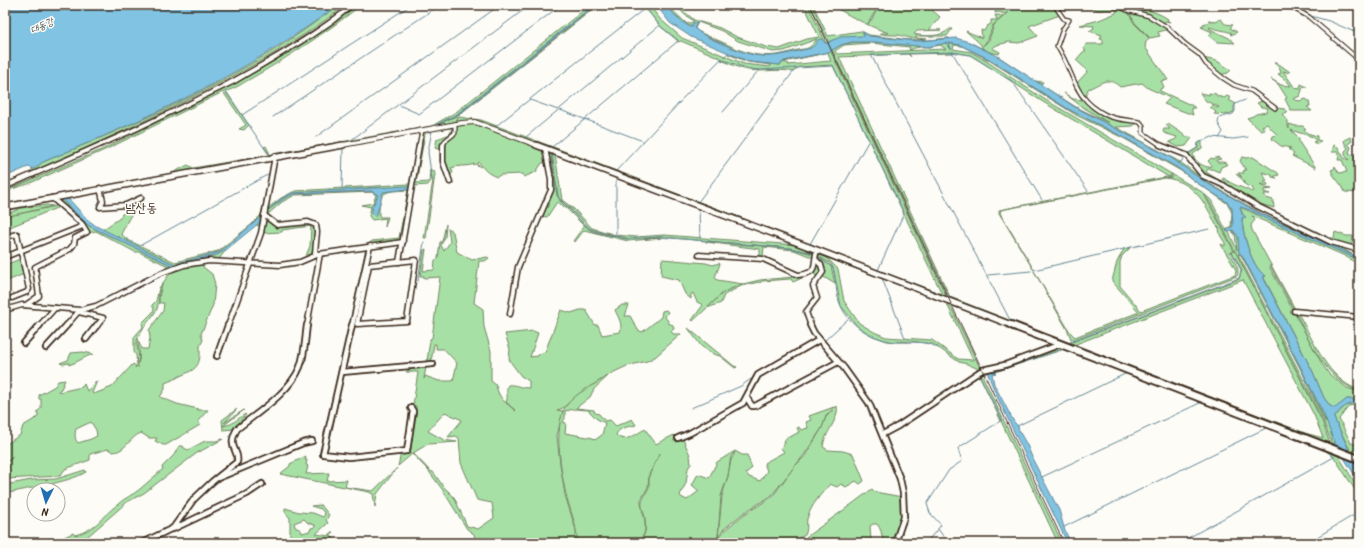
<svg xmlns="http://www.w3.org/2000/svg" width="1364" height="548" font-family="Kalam,'Poor Story',sans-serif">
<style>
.green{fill:#a7e0a5;stroke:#718562;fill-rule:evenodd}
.water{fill:#81c3e2;stroke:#658694}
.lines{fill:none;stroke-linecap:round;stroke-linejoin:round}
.stream{stroke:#658694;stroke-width:1}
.street-far2-casing{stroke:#3b2a1e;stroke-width:5.5}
.street-far1-casing{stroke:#3b2a1e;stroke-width:7}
.street-casing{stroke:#3b2a1e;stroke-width:8}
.secondary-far2-casing{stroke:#3b2a1e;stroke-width:6}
.secondary-far1-casing{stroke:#3b2a1e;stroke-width:8}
.secondary-casing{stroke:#3b2a1e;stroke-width:10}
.highway-casing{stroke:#3b2a1e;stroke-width:3}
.street-far2{stroke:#fdfcf7;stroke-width:3}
.street-far1{stroke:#fdfcf7;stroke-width:4}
.street{stroke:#fdfcf7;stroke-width:4.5}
.secondary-far2{stroke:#fdfcf7;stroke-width:4}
.secondary-far1{stroke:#fdfcf7;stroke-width:5}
.secondary{stroke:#fdfcf7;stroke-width:6}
.highway{fill:#fdfcf7;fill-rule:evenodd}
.rail{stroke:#3b2a1e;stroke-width:1}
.labels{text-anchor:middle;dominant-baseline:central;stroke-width:3;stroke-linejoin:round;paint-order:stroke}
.far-water-label{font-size:10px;font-style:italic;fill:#505859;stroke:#fdfcf7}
.quarter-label{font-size:13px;fill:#3b2a1e;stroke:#fdfcf7}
</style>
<rect width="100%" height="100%" fill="#fdfcf7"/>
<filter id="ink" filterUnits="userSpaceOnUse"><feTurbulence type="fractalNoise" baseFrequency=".025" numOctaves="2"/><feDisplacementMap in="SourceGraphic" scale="8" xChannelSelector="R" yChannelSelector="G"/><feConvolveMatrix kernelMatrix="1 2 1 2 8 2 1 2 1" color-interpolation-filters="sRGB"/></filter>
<g filter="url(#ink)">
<g class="green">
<path d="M338 5H346C294 45 237 75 179 104 130 128 82 150 32 172V169L43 162C145 120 251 74 338 5Z"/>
<path d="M357 5H361C327 32 290 56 252 78 244 82 234 90 225 91L249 125 244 130 239 129 246 125 223 92 107 149 28 184 5 191 101 150 234 84 297 48Z"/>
<path d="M590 5H594L456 115 437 125 456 116 583 16 598 5 460 114 457 117 456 122 274 155 272 154 432 126 456 112Z"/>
<path d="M643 5H649L660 19 682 38 744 64 770 67 771 65 748 62 728 54 750 62 780 65C789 56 818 58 830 50L947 298 752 223 942 294 833 65 799 67 793 72C787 69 766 71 758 71L760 70C748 73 733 65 721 60H725L681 41 677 42 678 40 660 26ZM830 52 828 54 831 61 788 65 789 64 784 62Z"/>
<path d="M667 5 686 23 688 24 694 21 685 15 675 5H677L694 20 720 28 737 37 766 47 779 49 807 39 819 37 804 5H808L826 43 817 44 812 48 792 53 771 57 757 56 739 52 695 30 694 28 698 23 692 24V27C681 23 673 14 667 5ZM698 22 722 31 738 41 773 52 784 51 817 39C807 52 807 47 794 51 764 60 749 55 722 42 713 38 704 35 696 30L695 28Z"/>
<path d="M810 5H813L828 36 861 31 869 35 918 41 949 38 928 41H917L869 36 863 33 864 36 841 38 830 41 829 43Z"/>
<path d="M837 5H879L867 25 872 19 880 5H938L932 10 940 17 929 30H941L917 31 914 34C925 37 941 37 950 29H952L947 36H916V38L927 39C917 41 908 37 898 35 893 35 887 35 882 34L880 33H889C870 27 854 18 836 8L838 7Z"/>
<path d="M969 5 1144 6 1145 7H1141V9L1146 11 1143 8C1152 11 1161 14 1168 19L1167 20 1170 22 1165 21 1164 23 1170 29 1158 32 1160 36 1150 38 1135 23 1129 12 1125 10 1128 12 1134 23 1149 38 1146 42 1145 47 1168 80 1161 81 1164 87 1160 89V91L1193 106 1195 108H1191L1193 115 1164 104 1170 98 1148 88 1142 83 1120 87C1107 75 1101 84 1088 89L1086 94 1081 95 1076 84 1088 71 1076 60 1083 52 1086 51 1084 49 1086 44H1103V40L1100 39 1102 35 1089 31 1093 29 1094 26 1080 25 1099 20 1116 13 1117 9 1098 10 1086 6 1085 8 1079 6 1071 9H1058L1060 15 1029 26 1038 36 1019 43 1009 42 997 45 992 48 1000 52 999 54 989 52 981 47 982 46C977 40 972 37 966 31L982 38 981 30 984 31 987 26 991 24V20H997L995 15H999L1003 17 993 25 988 39 983 46 989 40 994 25 1008 12 1005 14 998 12 995 13 996 8 989 5 968 8Z"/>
<path d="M1221 19 1225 24 1233 25 1230 28 1237 32 1231 35 1230 34 1232 33C1224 30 1217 30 1209 27L1210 29 1229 38 1235 43 1217 42 1209 36 1212 32 1201 27 1204 26 1203 24 1210 22 1208 20 1215 21Z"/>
<path d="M854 42H879L928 47 946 43 951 49 949 43 964 46 989 59 1068 109 1123 137 1178 168 1197 183 1227 202 1232 208 1233 226 1226 231 1229 232 1237 250 1235 234 1231 231 1232 230 1238 237 1239 251 1257 281 1300 366 1324 415 1336 446 1332 444 1323 421 1210 203 1204 194 1234 251 1230 253C1233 260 1241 269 1237 276L1075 339H1071L1068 331 1034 271 1070 332 1075 337 1139 312 1112 281 1117 262 1124 249 1131 247 1122 256 1120 262V286L1141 311 1235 275 1236 270 1222 246 1221 244 1225 246V243L1220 235 1219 228 1216 225C1205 202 1193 181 1165 178L1001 210 1000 213 1034 270 1033 269 999 213V210L1166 177 1172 178V174H1171V177L1167 176 1043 102 977 59 970 55 952 52 953 53 909 54 911 57 908 54 839 57 950 297 1065 342H1062L950 299 832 50 841 45ZM870 43 910 47 909 49 910 50C918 45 931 48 940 45L946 49 837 54 835 51 844 45ZM954 45 962 46 987 59 1076 115 1125 139 1181 171 1228 204 1232 213 1231 226 1226 230 1211 200 1202 192 1044 99 980 57 971 52 953 49ZM1238 254 1241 255 1303 374 1326 423Z"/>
<path d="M969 42 999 57 1035 81 1043 82 1041 85 1076 107 1109 123 1081 106 1064 93 1073 99 1082 100 1075 89 1073 78C1083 113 1108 115 1138 122L1133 126 1116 127 1180 162 1210 184 1262 214 1345 250 1359 258 1261 214 1205 182 1170 157 1075 107 1041 85 1040 83 1035 82 999 57Z"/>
<path d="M1203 58 1217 61 1231 70 1228 73 1219 75 1206 64Z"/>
<path d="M1276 62 1290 72 1289 73 1283 71 1295 88 1300 89 1301 84 1307 87H1303L1300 96 1293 99 1299 101 1306 99 1310 102 1309 103 1310 106 1307 107 1312 111H1291L1285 99 1287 98 1278 84 1271 79 1281 85 1291 86 1287 81 1278 74 1281 73 1279 67 1274 63Z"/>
<path d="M1200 93 1209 95V93L1216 94 1217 96 1224 98 1227 96 1231 98 1229 100 1236 104 1234 106V112L1225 115 1214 114 1216 112 1210 107 1212 105 1217 108 1219 107 1206 101Z"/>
<path d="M1263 101 1275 108 1285 109 1288 112 1282 114 1288 121V127L1289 129V124L1296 126H1303L1306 129H1303L1307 133 1317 136V140L1321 141 1317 144 1313 142 1316 141 1313 137 1291 130 1299 138V142L1316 168 1292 156 1294 154 1288 149 1291 148 1281 146 1272 139 1273 136 1277 135 1267 124 1262 126 1265 130 1261 131 1247 118 1253 116 1256 114 1266 112 1268 108 1261 107 1257 103Z"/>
<path d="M458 117 481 120 750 221 481 122 473 120 457 122Z"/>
<path d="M474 123 542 149 547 162 542 163 536 172 524 177 522 174 500 175 497 177C488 174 484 170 479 162L477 163 481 167 475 164C467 167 458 165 451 168L453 172 451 175H448L444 161V146L455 135 456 125Z"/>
<path d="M1168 124 1180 132 1186 137H1190L1192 138 1186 146 1178 147 1169 142 1176 139 1177 137 1164 133 1163 131 1164 129H1170L1166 125Z"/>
<path d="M453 127 452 134 445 141 442 164 440 161V150L435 148 437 139 450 134 452 128 427 131 425 134 416 183 429 182 430 169 432 178 431 170 434 171 435 174 426 238H424L433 180 432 179 428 185 414 186 423 134 424 132Z"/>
<path d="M420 132 411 187 370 188 307 193 373 192 378 195 373 205 372 210 377 212 383 192 411 188 401 239 398 242 367 245 324 252 369 244 372 241 399 238 408 190C387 192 379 188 379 215L380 217H388L385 227 386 218 372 220 369 216 371 207 361 205 373 203 376 195 372 192 295 195 282 202 267 215 265 213 267 208H268L281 198 295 191 409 184 419 135 418 133Z"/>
<path d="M1350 137 1352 141 1348 144 1351 147 1349 153 1355 156V159L1359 164V193L1345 192C1342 183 1334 179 1331 170L1334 169 1335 166 1339 173 1347 172 1342 160H1338L1339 156 1338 152H1332L1334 145 1338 147 1344 158 1349 160 1345 155V151L1348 148 1345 144 1344 140Z"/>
<path d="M1202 140V148L1193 154C1194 161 1201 165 1207 167L1212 166 1208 161 1211 158 1214 159 1217 157 1221 159 1216 160 1217 162H1223L1228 164 1221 167 1219 172 1212 169H1208L1206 172 1225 184 1227 183 1222 179 1224 178C1231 185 1243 187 1252 192L1254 191 1251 186 1249 187 1243 183 1245 182 1236 174 1242 177 1238 173H1244L1243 171 1246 170 1240 161 1242 157 1246 158 1253 157 1278 173 1279 175 1275 176 1274 177 1277 178 1272 177V175L1262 172 1267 181H1263V182L1268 184 1267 186 1260 184 1264 186V188L1272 189 1264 190V192L1270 194H1264L1266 198 1273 200 1274 208 1260 204V205L1265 208 1207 177 1187 155 1198 148 1199 143Z"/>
<path d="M266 146 271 156 170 174 188 165 193 168 270 155 264 147Z"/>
<path d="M551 152C552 161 556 195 560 201 563 206 570 208 574 213 580 220 585 228 594 232L629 239 590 229 574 211 561 201 558 196 552 152 809 248 812 250 813 253 789 248 660 237 644 239 661 238 628 241 584 230 575 242 573 241 584 226 567 209 557 202 547 217 541 216C552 188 555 185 548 154ZM555 154 590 166 796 245 664 235 636 237 616 235 592 228 574 209 562 200Z"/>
<path d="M273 158 261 226 256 225 262 216C240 241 208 263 174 264L102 230 120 218 122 214 142 203 141 208C129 212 127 224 121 234L128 240 175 262 218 251 251 225 261 215Z"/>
<path d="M98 190 100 193C91 190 70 194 61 199L89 226 171 265 206 258 226 250 219 259 248 262 247 263 199 262 164 271 168 266 139 252H135L96 231 89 233C86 219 69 210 58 201L61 197Z"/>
<path d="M47 205 53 206 5 217V215L21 208Z"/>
<path d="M56 206 59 207 5 229V217Z"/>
<path d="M1240 207 1359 260V265L1345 256 1252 216 1255 220 1251 225 1252 230 1295 309 1294 310 1270 265V268L1322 364 1329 374 1347 388 1359 392V400L1347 399 1335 409 1330 406 1324 398 1313 372 1263 276H1266C1252 269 1244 236 1242 222 1242 220 1243 218 1243 216 1243 213 1241 210 1240 207Z"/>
<path d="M266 218 275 225 307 223 315 226 314 254 305 258 310 246 311 226 282 230V232L262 233Z"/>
<path d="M446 224 445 237 441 245 444 251 450 242 448 228 453 232 457 252 472 260 487 257 489 258 485 261H479L474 303 483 309 484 327 491 351V381L496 385C498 397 505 403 516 411L506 402C509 396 505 391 508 385 515 384 521 388 529 388V381L521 376 512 364 509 359 510 349 505 334 533 331 538 333 530 357 538 356 539 354 545 352 561 310 571 313 580 310H586L595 325H598L602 335 620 332C623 324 618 317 615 310L622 305H629L625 316H630L638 330 642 332 645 330 661 317 662 311 666 310 668 312 665 317 668 321V323L673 325 674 329 671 331 673 334H681L655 357 647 361 627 366 612 373 580 393 563 408 557 410 563 411 557 436 560 464 565 495 576 530V543H476L474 534 467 529 442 489 427 469 412 454 398 466 401 453 411 449 416 406 413 405 418 372H406L410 369 426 367 424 379 425 376 439 381H453L457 363 444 349H436V344H434L431 362H427L430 339 432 338 440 277 424 278V276H420L424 250 426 249 423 271 434 270 435 260 438 259 440 242H442ZM445 412 462 420 448 437 456 436 459 438 461 463 477 500 492 503 494 518 478 529 467 526 454 497 443 486 433 472 430 471 413 453 428 444 457 442 444 440 428 431Z"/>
<path d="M1335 232 1346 236H1353L1352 245 1334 243 1324 238H1334Z"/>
<path d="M706 242 790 248 813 254 814 258 794 250 764 247 763 257H760V249Z"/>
<path d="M366 248 367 252 341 370 339 371Z"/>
<path d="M1235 251 1322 421 1330 444 1067 344 1239 279 1242 270 1232 252ZM1243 280 1314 415 1323 438 1305 433 1077 346 1076 344Z"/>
<path d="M821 253 948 301 981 370 967 364 959 362 933 344 911 341 897 342 887 341 873 336 858 327 841 306 833 268 831 264 817 255ZM827 258 946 302 973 360 958 359 932 340 886 337 874 332 859 323 844 301 838 269Z"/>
<path d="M21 254 24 274 5 282V265L20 259 19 255Z"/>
<path d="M816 256 831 266 835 284 822 276 824 273Z"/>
<path d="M662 259 706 263 713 265 719 263 720 264 715 277 717 280 743 284 724 292 693 321 692 320 703 305 697 302 693 293 691 294V299L685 294 679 280 661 276Z"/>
<path d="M203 262V267L212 274 215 284 213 305 201 334 203 340 200 346C201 366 197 369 180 376 175 379 170 381 165 383V389L160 397 177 404 198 409V410H208L198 421 200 425 166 445H163L155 441 157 438H149L141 433C131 436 125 452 113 452L108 449 90 454V460L65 469 60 476 5 479V464L13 457 5 463V445L20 435 23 426 38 417V413L37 412 41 408V399H39V395L55 386 58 381 65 380 61 389 58 391 59 392 82 387 84 384 87 391 97 381 92 393 94 394 112 387 133 364 136 366 135 368 137 366 139 367 137 365C142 357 138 350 138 341L142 349H148L150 338 149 330 163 311 164 303H159C159 296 160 291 162 285 157 293 160 300 157 309 152 319 142 327 138 338 134 346 142 354 137 365L136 355 134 352V337L143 327 142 323 153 312 154 309 152 305 156 301 159 288 171 272 169 271 175 269 176 271V269ZM91 422 96 430 97 436 91 439 78 443C74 439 75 433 76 429Z"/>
<path d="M818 263 822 271 817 277 813 273 793 282 791 279 762 281 760 283 759 282 741 286 724 295 721 303 707 308 724 292 743 284 760 280 794 277 814 271Z"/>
<path d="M1295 312 1302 313 1299 315C1315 343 1327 379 1359 390V392C1323 377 1312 344 1295 312Z"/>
<path d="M688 328 734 366 737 367 735 368 720 356 713 354 701 346Z"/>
<path d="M1061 347 1336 452 1359 489V496L1334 457 1325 450 1064 349 995 372 988 371 1006 367Z"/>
<path d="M83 352 93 354C84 357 78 362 69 365V363L63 364 60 363 68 360 71 353Z"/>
<path d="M981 373 1062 543H1058L979 374Z"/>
<path d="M608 376 594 389 590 397 576 408 594 410 595 413 599 414 605 421 610 420 616 426 632 419 636 425C628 427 619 427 616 435 625 444 636 434 645 429L656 444 674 435 676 438 673 441 682 437 690 455 691 464 688 468 686 483 680 495 681 497 687 500 699 491 692 485 698 474 709 478 717 462 735 451 742 455H747L752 468 746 473 749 477 760 481 767 471 764 463 784 452 781 448 785 443 784 441 788 436 790 437 799 432 797 428 799 427 801 430 808 428 806 422 811 420 809 416 834 407 826 416 822 428 804 455 771 496 742 514 724 529 718 537 722 496 728 476 731 460 735 452 731 456 728 476 721 496 718 537 709 543H639C653 525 640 517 642 501L649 487V475L660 453 649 475 648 487 641 500V504L645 517V530L644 534 638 543H577C578 530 572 515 568 502 562 481 552 425 566 406 575 393 594 385 608 376ZM575 409 588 410 597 419 605 423 602 435 595 440 593 438 565 433 566 423 563 422 565 418V411Z"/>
<path d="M1353 402 1359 404 1349 406 1339 419 1351 443 1359 445V456L1351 452 1334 418 1345 406Z"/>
<path d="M837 406C840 419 824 433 823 447L828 450 843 451 853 454 864 481 860 484 856 481 846 487 841 484 837 487 830 484C821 494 811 505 807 519 806 525 808 529 805 535L793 541 794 543H711L718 538 725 530 743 515 772 497 794 467 805 456 822 428 826 417Z"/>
<path d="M237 409 224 423 244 410 223 426 231 424 245 414 246 415 233 429 223 430 222 420Z"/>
<path d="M223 439 197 453 144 493 127 502 87 537 63 543H51L73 533 75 535C97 529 100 518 117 505 124 498 133 495 140 489 148 482 155 476 163 469L162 467 174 455 179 446H183L184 448 188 450 205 441H216Z"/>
<path d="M306 456 305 460H307L306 465 308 466 306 474 329 473 327 481 347 480 345 487 373 491 397 468 377 494 375 507 373 494 369 492 280 474 290 466V464Z"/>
<path d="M85 470 86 472C68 483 27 488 5 494V485L31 480 56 479Z"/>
<path d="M872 489 875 492 902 497C902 515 901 526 892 543H861L858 541 853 543H811L806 537C828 521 850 506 872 489ZM873 524H877C881 529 882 534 883 541H871L870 526Z"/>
<path d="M321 505 329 515 326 520 328 523 316 534 329 536 331 532H333L330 536 341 543H290V518L285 512V508L299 512 313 513 323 517 325 514 321 509 311 506ZM304 519 308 523 315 525V527L311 528 310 531 302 533 301 530 295 527 294 523Z"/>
</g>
<g class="water">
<path d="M5 5H338C319 20 298 33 278 46 204 93 124 128 43 162L34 169 28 167 5 177Z"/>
<path d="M594 5H596L460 113 436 125 456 115Z"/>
<path d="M656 5H667L677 18 690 27H692L693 23 698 22 694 28C702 35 713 40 723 44 753 57 765 60 798 51 810 48 812 50 819 39H822L825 43H829L830 41 841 37 864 36 863 32 869 36 917 41 956 38 969 42 999 57 1075 107 1170 157 1205 182 1261 214 1359 258V260L1264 218 1250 210 1240 207 1242 214 1246 217 1242 218C1242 233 1252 269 1266 276L1263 277 1264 279 1313 372 1324 398 1330 406 1335 408 1347 399 1359 400V403C1349 402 1339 409 1334 418L1359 471V482L1334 442 1324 415 1300 366 1242 255 1239 253 1238 237 1233 230 1229 232 1226 231 1233 226 1232 208 1227 202 1197 183 1178 168 1123 137 1068 109 989 59 960 45 949 43 951 49 946 43 928 47 874 42H852L841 45 829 52 784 61 780 65 750 62 691 37 670 23Z"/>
<path d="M408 186 410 187 408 189 383 192 377 213 375 216 371 213 373 209 371 206 374 204 378 195 371 191 294 194 285 198 267 211 281 199 292 193Z"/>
<path d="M67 197 87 219 96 226 174 264 220 252 262 216 259 223 226 250 217 255 173 266 89 226 61 199Z"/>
<path d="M988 371 996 373 992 374 994 384 1014 422 1018 426 1019 431 1027 445 1034 462 1059 510 1065 531 1071 543H1068L1064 536 996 394 987 372Z"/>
</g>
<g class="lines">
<g class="stream">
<path d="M379 8 384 5"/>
<path d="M1311 16 1329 21 1359 34"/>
<path d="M1353 31 1359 29"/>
<path d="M952 52 1042 200"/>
<path d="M725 56 728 53"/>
<path d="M796 68 833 66 904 213 878 270"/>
<path d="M226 91 269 155"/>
<path d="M682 99 721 59 746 68 759 70 796 68 756 123"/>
<path d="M530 100 558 110"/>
<path d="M399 105 419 114 561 5"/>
<path d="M560 110 643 141"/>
<path d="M723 112 759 70"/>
<path d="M242 115 411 5"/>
<path d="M273 117 440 5"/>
<path d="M496 126 644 9"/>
<path d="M432 130 428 152 432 180"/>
<path d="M316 137 500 5"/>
<path d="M526 137 659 26"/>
<path d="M1219 138 1223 132 1218 123 1219 118 1233 114 1235 111V104L1245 100"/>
<path d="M350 141 530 5"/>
<path d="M552 147 678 41 660 26 643 5"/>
<path d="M551 152 557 196 586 226 594 231 627 239 660 237 789 248 813 253"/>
<path d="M1187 154 1197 148 1198 143 1212 137 1233 139 1248 137"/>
<path d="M1178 163 1182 161 1185 155"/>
<path d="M616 171 681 101"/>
<path d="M616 177V235"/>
<path d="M342 188 343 147"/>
<path d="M698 202 755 125"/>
<path d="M699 208 700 238"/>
<path d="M1258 212 1286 225"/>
<path d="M810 244 869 140"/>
<path d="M141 245 269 174 272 160"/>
<path d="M818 256 833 268C837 279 835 290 839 301 847 326 875 341 899 342 914 343 925 340 938 348"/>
<path d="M1034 270 1209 229"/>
<path d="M988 275 1031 271"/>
<path d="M882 278 905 338"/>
<path d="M418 281 424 242"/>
<path d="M1063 341 1010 320 871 55 952 52 970 55 1012 81 1088 191"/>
<path d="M823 342 849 318"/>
<path d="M1068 343 1239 278 1241 270 1232 253"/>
<path d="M995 372 1064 349 1071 352"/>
<path d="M1137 377 1325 450 1334 457 1179 543"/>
<path d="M691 408 741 386 751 379"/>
<path d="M1017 426 1127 373"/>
<path d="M1042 477 1202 402"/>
<path d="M1064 527 1266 428"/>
<path d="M938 529 948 543"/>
<path d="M926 543 941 525 930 513 927 504 949 470 962 461 958 448 1002 420 979 375"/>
<path d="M1307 543 1359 512"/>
</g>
<defs>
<g id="street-far2">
<path d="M1064 5 1058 6 1057 9 1064 19 1069 20 1063 29 1057 46C1075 74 1073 99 1106 115 1115 120 1130 120 1140 122L1143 126V133L1162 146"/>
<path d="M1117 5 1127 10 1149 16 1167 27 1185 44 1200 55 1206 64 1223 78 1234 85 1252 91 1275 108"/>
<path d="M1288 5 1309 17 1359 60"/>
<path d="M419 146 422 130"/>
<path d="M443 146 445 141 455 133V124"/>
</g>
<g id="street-far1">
<path d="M443 145V162L450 182"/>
<path d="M1160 145 1186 155 1203 176 1223 185 1257 206 1331 242 1359 250"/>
<path d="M100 188 103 201 100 207 126 205 141 198"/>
<path d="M264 215 277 225 308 222 316 225 317 232 315 253 319 254 403 242"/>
<path d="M5 237 17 234 29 289 27 292 12 298"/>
<path d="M699 255 763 259 798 275C820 273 812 264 817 250"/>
<path d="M5 257 83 226"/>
<path d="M416 260 407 321 357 324 369 265Z"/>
<path d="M399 262 419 145"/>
<path d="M26 305 39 296 35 267 70 249 74 244 75 238 87 232 82 224 52 198"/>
<path d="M5 310 22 305 80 310 96 306 161 273 184 265 209 261 280 265 300 262 319 254"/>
<path d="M1294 311 1359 317"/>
<path d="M79 312 103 318 97 326"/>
<path d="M510 314 518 267 551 190V179L545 148"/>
<path d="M39 326 55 308"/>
<path d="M66 326 79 311"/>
<path d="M228 326 261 233 275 156"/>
<path d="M307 326 320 254"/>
<path d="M352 326 370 246"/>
<path d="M811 326 806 312 817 298 813 286 823 272 821 265 816 260"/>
</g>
<g id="street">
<path d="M352 325 323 454 349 457 407 451 413 411 411 408"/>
<path d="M810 325 814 333 844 368 869 403 900 479 903 493 904 517 895 543"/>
<path d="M86 339 97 325"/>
<path d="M24 343 40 325"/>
<path d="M46 348 67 325"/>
<path d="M217 356 228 325"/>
<path d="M342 372 433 364"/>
<path d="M747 398 752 406H755L838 362"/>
<path d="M883 434 898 426 982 370 1005 365 1061 344"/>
<path d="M678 438 690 433 743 403 758 375 819 340"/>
<path d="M218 478 303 443 312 441"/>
<path d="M173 529 247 494 262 484"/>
<path d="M142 543 173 528 194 499 213 481 237 462C240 450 226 448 237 429 257 413 290 392 300 367 305 354 305 339 307 325"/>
</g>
<path id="secondary-far2" d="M337 146 462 123 475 122 539 146"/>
<g id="secondary-far1">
<path d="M536 145 817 250 1014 326"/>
<path d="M5 207 343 145"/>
</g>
<path id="secondary" d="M1011 325 1359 459"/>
<path id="highway" d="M350 5H355L334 22 312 37 235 83 138 130 5 189V184C89 148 173 113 253 68 287 49 320 29 350 5Z"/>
</defs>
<use href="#street-far2" class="street-far2-casing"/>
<use href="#street-far1" class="street-far1-casing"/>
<use href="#street" class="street-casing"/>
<use href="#secondary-far2" class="secondary-far2-casing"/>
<use href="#secondary-far1" class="secondary-far1-casing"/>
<use href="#secondary" class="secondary-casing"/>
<use href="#highway" class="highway-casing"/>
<use href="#street-far2" class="street-far2"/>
<use href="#street-far1" class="street-far1"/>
<use href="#street" class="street"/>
<use href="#secondary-far2" class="secondary-far2"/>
<use href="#secondary-far1" class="secondary-far1"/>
<use href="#secondary" class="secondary"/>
<use href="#highway" class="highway"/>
<path class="rail" d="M810 5 1064 543"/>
</g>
</g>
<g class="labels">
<g class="far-water-label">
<text transform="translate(42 26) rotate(-24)">대동강</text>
</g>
<g class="quarter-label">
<text x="141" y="208">남산동</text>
</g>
</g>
<rect width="1364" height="548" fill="none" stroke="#fdfcf7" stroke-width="20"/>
<rect x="10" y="10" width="1344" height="528" fill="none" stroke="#3b2a1e" stroke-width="1.5" filter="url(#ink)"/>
<g transform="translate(46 502) rotate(185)"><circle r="19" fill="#fdfcf7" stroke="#afa8a0"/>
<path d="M0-3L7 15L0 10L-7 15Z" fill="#1f6fb2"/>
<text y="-6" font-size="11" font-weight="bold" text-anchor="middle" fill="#3b2a1e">N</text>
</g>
</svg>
